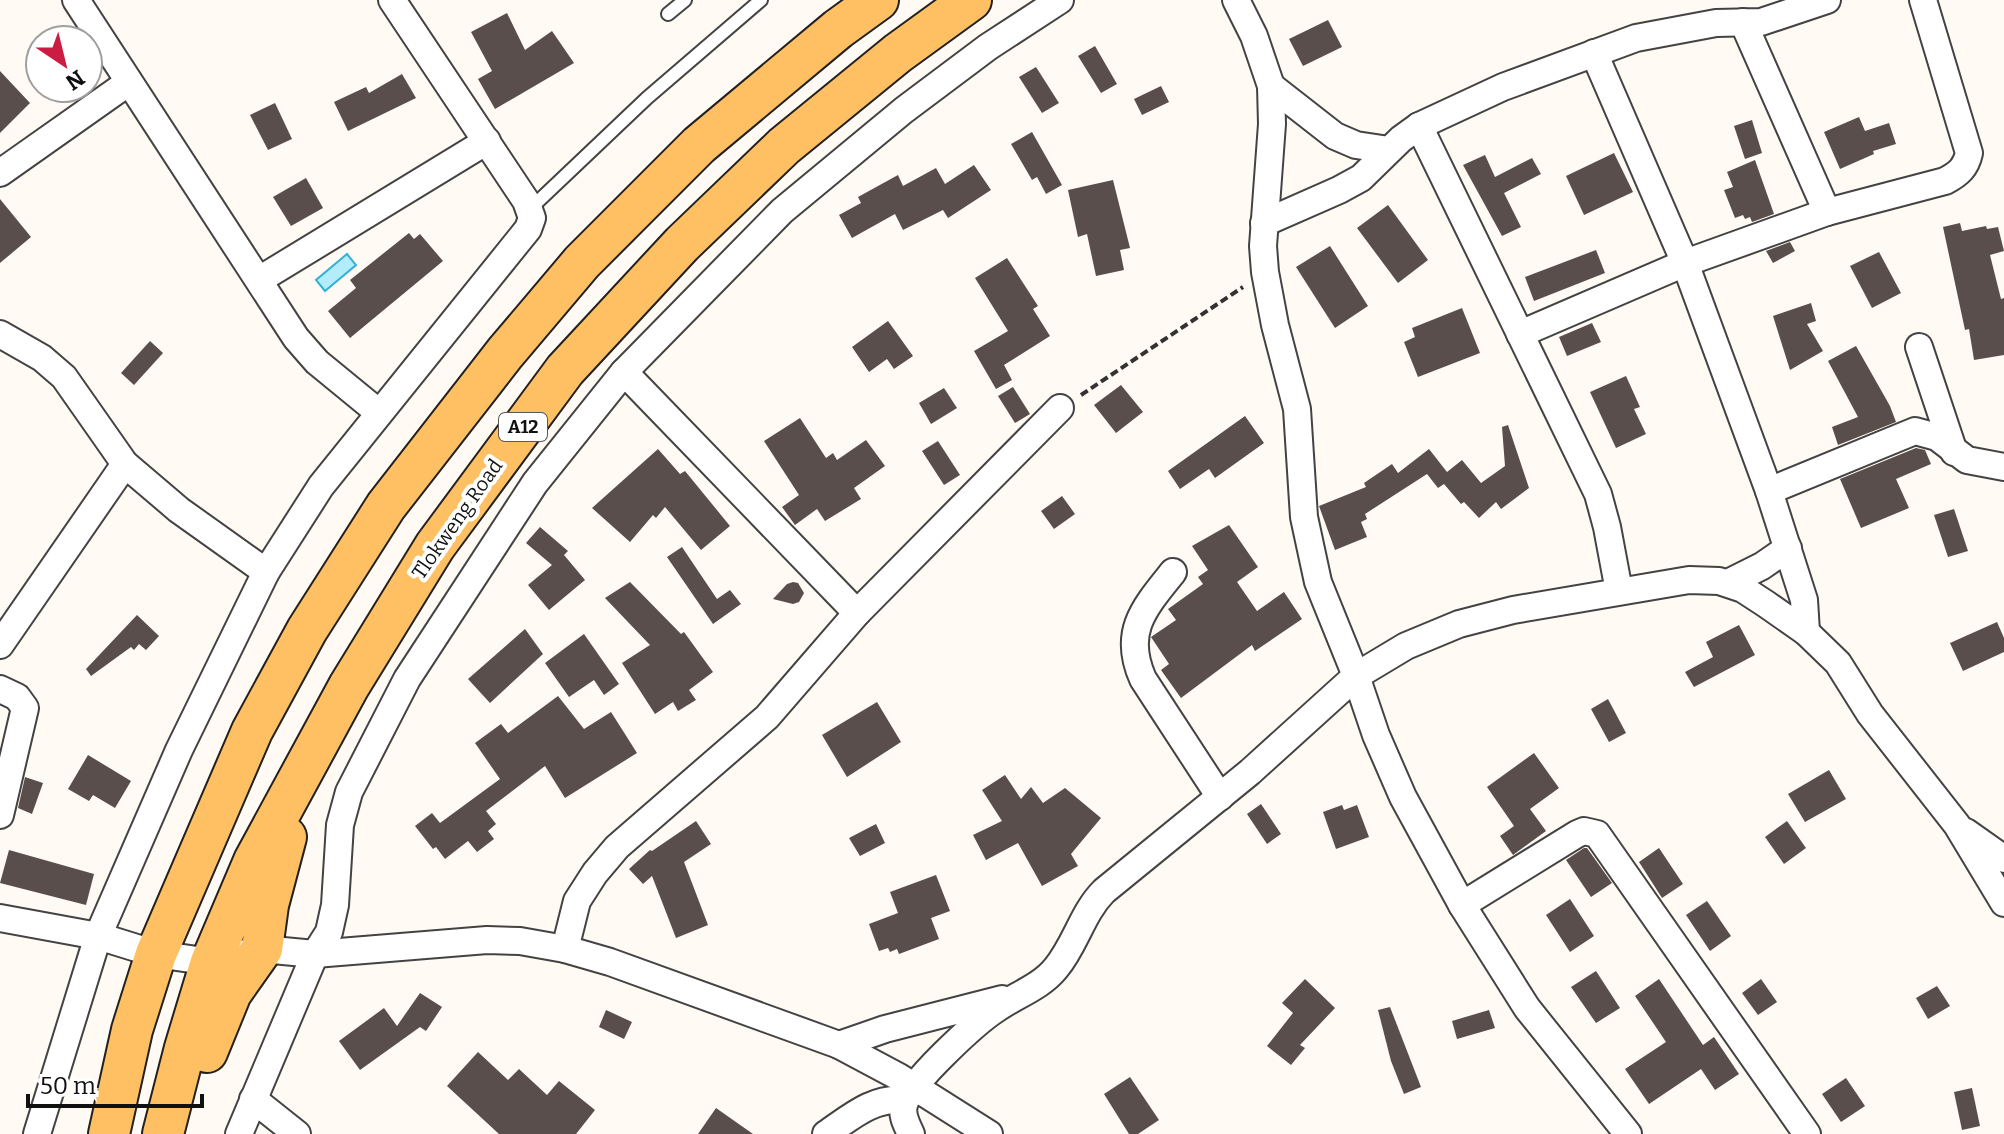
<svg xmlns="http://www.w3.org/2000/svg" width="2004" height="1134" font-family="Bitter,serif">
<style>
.water{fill:#b3ecfa;stroke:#35b1d7;stroke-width:2}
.building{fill:#594e4b}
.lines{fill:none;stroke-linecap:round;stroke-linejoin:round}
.lane-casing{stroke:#434343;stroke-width:16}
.street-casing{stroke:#434343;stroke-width:30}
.primary-casing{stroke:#212121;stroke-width:44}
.path{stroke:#323232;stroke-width:4;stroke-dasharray:8 4;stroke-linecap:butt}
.lane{stroke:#fff;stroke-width:12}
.street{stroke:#fff;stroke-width:26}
.primary{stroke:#ffbf63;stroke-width:40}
.labels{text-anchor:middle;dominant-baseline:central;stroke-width:8;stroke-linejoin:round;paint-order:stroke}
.shield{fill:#fff;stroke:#585858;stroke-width:2}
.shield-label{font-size:18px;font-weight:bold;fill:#101010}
.street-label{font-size:20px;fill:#101010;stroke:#fff}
</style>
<rect width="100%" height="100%" fill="#fffaf3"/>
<path class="water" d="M347 254 356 265 325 291 316 280Z"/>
<g class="building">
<path d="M507 13 525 50 552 31 574 63 495 109 478 79 492 71 471 32Z"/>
<path d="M1328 20 1342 47 1303 66 1289 39Z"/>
<path d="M1095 46 1117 84 1101 93 1078 56Z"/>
<path d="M1036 67 1059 103 1042 113 1019 77Z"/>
<path d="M0 71 30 103 0 133Z"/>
<path d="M402 74 416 98 348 131 334 102 366 87 369 93Z"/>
<path d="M1161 86 1169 102 1142 115 1134 99Z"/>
<path d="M275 103 292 139 268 150 250 115Z"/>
<path d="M1859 117 1865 131 1889 123 1896 144 1873 151 1874 154 1840 169 1824 132Z"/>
<path d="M1752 120 1762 153 1745 159 1734 126Z"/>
<path d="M1032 132 1062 185 1046 194 1037 177 1032 180 1011 144Z"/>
<path d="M1614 153 1633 192 1584 215 1566 176Z"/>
<path d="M1485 155 1495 177 1532 158 1541 174 1504 193 1521 227 1502 236 1463 165Z"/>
<path d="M1755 160 1774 214 1752 222 1750 217 1745 219 1743 215 1735 218 1724 190 1733 187 1727 172Z"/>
<path d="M974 165 991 190 948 218 943 210 903 230 895 214 852 238 839 215 861 203 858 197 898 175 903 186 936 168 945 184Z"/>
<path d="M306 178 323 208 291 226 273 197Z"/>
<path d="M1113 180 1130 248 1120 250 1124 270 1096 276 1087 234 1078 237 1068 190Z"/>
<path d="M0 199 31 237 0 263Z"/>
<path d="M1388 205 1428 260 1398 283 1357 228Z"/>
<path d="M1960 223 1962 231 1986 226 1987 229 1998 227 2004 251 1990 255 2001 299 2004 298V355L1974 360 1969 329 1965 330 1943 227Z"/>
<path d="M409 233 414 239 420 234 443 261 350 338 328 311 356 288 350 280Z"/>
<path d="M1790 242 1795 251 1773 263 1766 251Z"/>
<path d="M1330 246 1368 306 1335 328 1296 267Z"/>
<path d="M1596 250 1605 273 1534 301 1525 277Z"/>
<path d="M1879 252 1901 293 1872 308 1850 266Z"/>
<path d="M1007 258 1038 306 1033 309 1050 336 1004 365 1012 380 996 389 974 351 1008 331 975 278Z"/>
<path d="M1811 303 1816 321 1807 324 1823 351 1790 370 1773 316Z"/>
<path d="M1462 308 1480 353 1418 377 1404 342 1415 337 1412 328Z"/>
<path d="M888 321 913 356 894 369 887 359 869 372 852 347Z"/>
<path d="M1592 323 1601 342 1567 356 1559 337Z"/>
<path d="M150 341 163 353 134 385 121 373Z"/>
<path d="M1856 346 1890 406 1896 422 1838 445 1832 427 1858 417 1828 361Z"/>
<path d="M1626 376 1640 407 1634 409 1646 434 1616 448 1590 392Z"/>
<path d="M1121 385 1143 412 1116 433 1094 405Z"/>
<path d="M1013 387 1030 414 1015 423 998 396Z"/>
<path d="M944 388 957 408 931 424 919 403Z"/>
<path d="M1245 416 1264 443 1215 478 1209 469 1180 489 1168 471Z"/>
<path d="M800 418 826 458 833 453 837 460 866 440 885 466 854 488 861 499 825 521 817 509 795 525 782 507 799 495 764 441Z"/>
<path d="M1508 425 1529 488 1501 509 1496 502 1479 518 1464 502 1461 504 1444 484 1438 488 1427 474 1365 514 1367 519 1361 522 1367 537 1335 550 1319 506 1366 487 1364 483 1392 464 1398 473 1429 449 1447 472 1462 460 1481 483 1505 466 1502 427Z"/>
<path d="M938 441 960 475 944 485 922 451Z"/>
<path d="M1916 448 1925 450 1931 464 1896 479 1909 508 1861 528 1840 479Z"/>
<path d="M658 449 680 474 685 471 730 526 701 550 665 507 656 518 653 515 630 542 592 508Z"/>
<path d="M1062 496 1075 514 1054 529 1041 511Z"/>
<path d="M1954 509 1968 551 1948 557 1934 515Z"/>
<path d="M1229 525 1258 567 1237 582 1257 611 1284 592 1302 619 1255 651 1252 645 1181 698 1161 670 1169 664 1151 637 1176 620 1168 609 1203 584 1198 577 1208 570 1192 546Z"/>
<path d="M540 527 568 551 564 555 585 580 549 610 528 585 552 565 526 543Z"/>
<path d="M682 547 717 599 730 590 741 604 713 624 667 557Z"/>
<path d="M630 582 681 634 684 632 713 672 689 690 696 700 678 711 673 702 655 714 622 663 650 645 605 598Z"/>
<path d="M793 582 798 583 804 593 799 602 793 604 773 599 787 584Z"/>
<path d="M137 615 159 636 146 650 139 644 134 650 131 647 91 676 86 669Z"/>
<path d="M1997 622 2004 638V652L1963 671 1950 643Z"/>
<path d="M1739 625 1755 655 1694 687 1685 672 1713 657 1706 642Z"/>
<path d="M525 629 543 654 490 703 468 679Z"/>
<path d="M584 634 619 684 604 695 594 680 569 697 545 663Z"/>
<path d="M558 696 584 729 611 712 637 753 565 798 545 766 486 811 496 824 488 831 494 839 477 852 468 841 445 859 436 847 433 849 415 826 432 813 440 823 500 779 475 743 501 724 508 733Z"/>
<path d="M1608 699 1626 733 1609 742 1591 709Z"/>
<path d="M877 702 901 742 847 777 822 735Z"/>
<path d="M1534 753 1559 788 1530 809 1546 831 1513 855 1500 836 1514 826 1487 787Z"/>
<path d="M88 755 131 781 115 808 93 795 89 801 68 789Z"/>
<path d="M1829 770 1846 799 1805 822 1788 794Z"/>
<path d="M1005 775 1021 799 1031 787 1043 803 1065 788 1101 818 1071 854 1078 866 1042 886 1018 843 986 860 973 835 1002 821 982 790Z"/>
<path d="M25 777 43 783 32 814 18 808Z"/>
<path d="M1261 804 1281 834 1267 844 1247 814Z"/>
<path d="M1342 805 1344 810 1357 805 1369 837 1336 849 1323 812Z"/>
<path d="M696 821 711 844 684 862 708 925 676 938 652 876 643 884 629 869 650 850 652 851Z"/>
<path d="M1787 821 1806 848 1784 864 1765 837Z"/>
<path d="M876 824 885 843 860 856 849 838Z"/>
<path d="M1584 848H1587L1612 883 1591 897 1566 860Z"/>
<path d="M1659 848 1683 884 1662 898 1639 862Z"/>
<path d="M9 850 94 874 86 905 0 883Z"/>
<path d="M936 875 950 911 931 918 939 939 899 954 897 949 890 952 888 948 879 951 869 924 898 913 890 892Z"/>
<path d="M1570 899 1594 936 1570 952 1546 915Z"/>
<path d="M1707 901 1731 936 1710 951 1686 915Z"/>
<path d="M1596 971 1620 1008 1596 1023 1571 987Z"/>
<path d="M1305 979 1335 1008 1300 1045 1305 1048 1291 1065 1267 1046 1293 1013 1282 1003Z"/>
<path d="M1659 979 1703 1045 1714 1037 1739 1074 1715 1090 1701 1069 1649 1104 1625 1069 1666 1042 1635 996Z"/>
<path d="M1761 979 1777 1002 1758 1015 1742 993Z"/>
<path d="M1937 986 1950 1006 1928 1019 1916 998Z"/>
<path d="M420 993 442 1007 426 1031 420 1027 360 1070 339 1041 384 1008 397 1026Z"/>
<path d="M1390 1007 1421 1087 1404 1094 1391 1061 1378 1010Z"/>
<path d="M606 1010 632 1022 624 1039 599 1027Z"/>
<path d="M1489 1010 1495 1028 1457 1039 1452 1021Z"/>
<path d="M478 1052 508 1080 519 1069 547 1095 559 1081 595 1110 576 1134H499L447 1086Z"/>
<path d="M1130 1077 1159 1120 1138 1134H1129L1104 1094Z"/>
<path d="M1846 1078 1865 1106 1841 1122 1822 1094Z"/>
<path d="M1972 1088 1980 1126 1962 1130 1954 1092Z"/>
<path d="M716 1108 753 1134H698Z"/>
</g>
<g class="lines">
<defs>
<g id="lane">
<path d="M668 14 685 0"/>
<path d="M530 209 647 98 761 0"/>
</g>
<g id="street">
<path d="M76 0 296 338 317 362 378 412"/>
<path d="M1236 0 1254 36 1271 86 1272 124 1263 246 1265 272 1275 325 1297 409 1304 517 1318 582 1356 676 1376 735 1403 797 1462 905 1527 1008 1628 1134"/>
<path d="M1743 22 1827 212"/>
<path d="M1594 53 1685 263 1769 491 1804 600 1806 632"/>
<path d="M1271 86 1335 136 1356 145 1389 150"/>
<path d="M1419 126 1598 494 1607 527 1619 591"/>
<path d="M0 173 129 82"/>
<path d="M1264 223 1339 190 1361 178 1401 139 1419 126 1503 87 1636 38 1716 23 1761 22 1827 0"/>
<path d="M259 280 487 141"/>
<path d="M0 334 42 358 64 377 125 464 179 510 266 572"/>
<path d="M1520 334 1685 263 1827 212 1945 181C1959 174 1966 167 1969 153L1923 0"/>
<path d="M1919 347 1954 452"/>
<path d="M624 372 857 613"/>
<path d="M1769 491 1915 431 1937 437 1967 460 2004 467"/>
<path d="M1173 572C1144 608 1122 632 1143 679L1220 797"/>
<path d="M1728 583 1762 566 1788 548"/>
<path d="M0 645 125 464"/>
<path d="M0 689 17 697 25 708 0 815"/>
<path d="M1966 832 2004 859"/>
<path d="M1462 905 1577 834 1584 831 1597 834 1807 1134"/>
<path d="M0 918 98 936 156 954 211 962 262 949 315 954 487 940 520 941 565 949 610 962 839 1045 899 1077 989 1134"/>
<path d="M565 949 577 901 595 873 617 847 767 717 857 613 1060 408"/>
<path d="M839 1045 885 1029 1002 999"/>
<path d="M253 1099 297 1134"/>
<path d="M37 1134 98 936 179 750 266 572 321 486 528 229 532 218 526 201 392 0"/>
<path d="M239 1134 315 954 329 932 335 905 340 825 349 792 407 679 535 483 624 372 782 211 904 110 988 47 1060 0"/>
<path d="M826 1134C851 1117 873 1097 904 1100"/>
<path d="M911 1134C907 1125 901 1115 904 1105 908 1084 976 1022 996 1009 1016 995 1041 987 1056 968 1076 944 1082 913 1104 891L1250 772 1356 676 1406 646 1459 624 1513 610 1689 580 1719 581 1743 589 1766 604 1806 632 1838 663 1870 714 1957 825 2004 903"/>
</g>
<g id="primary">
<path d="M207 1052 231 993 262 949 268 905 286 837"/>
<path d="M109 1134 132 1030 156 954 252 731 307 630 386 506 505 353 582 262 699 145 838 29 878 0"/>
<path d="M163 1134 185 1048 211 962 254 861 349 686 435 546 565 370 682 244 784 146 898 53 971 0"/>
</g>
</defs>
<use href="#lane" class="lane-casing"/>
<use href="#street" class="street-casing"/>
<use href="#primary" class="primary-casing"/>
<path class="path" d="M1081 395 1243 287"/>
<use href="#lane" class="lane"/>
<use href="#street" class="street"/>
<use href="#primary" class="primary"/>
</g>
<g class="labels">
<rect class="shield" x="499" y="413" width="48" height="28" rx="6"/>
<g class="shield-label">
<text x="523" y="427">A12</text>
</g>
<g class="street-label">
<text transform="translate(457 519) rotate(-55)">Tlokweng Road</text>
</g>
</g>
<g transform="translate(64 64) rotate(145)"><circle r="38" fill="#ffffff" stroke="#9f9f9f" stroke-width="2"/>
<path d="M0-6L14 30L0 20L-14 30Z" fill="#cb1d42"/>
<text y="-12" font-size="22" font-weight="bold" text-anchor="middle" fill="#101010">N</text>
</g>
<path d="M28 1094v12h174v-12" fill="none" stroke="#101010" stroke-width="4"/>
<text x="40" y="1094" font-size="24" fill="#101010" stroke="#ffffff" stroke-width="6" paint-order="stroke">50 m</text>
</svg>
